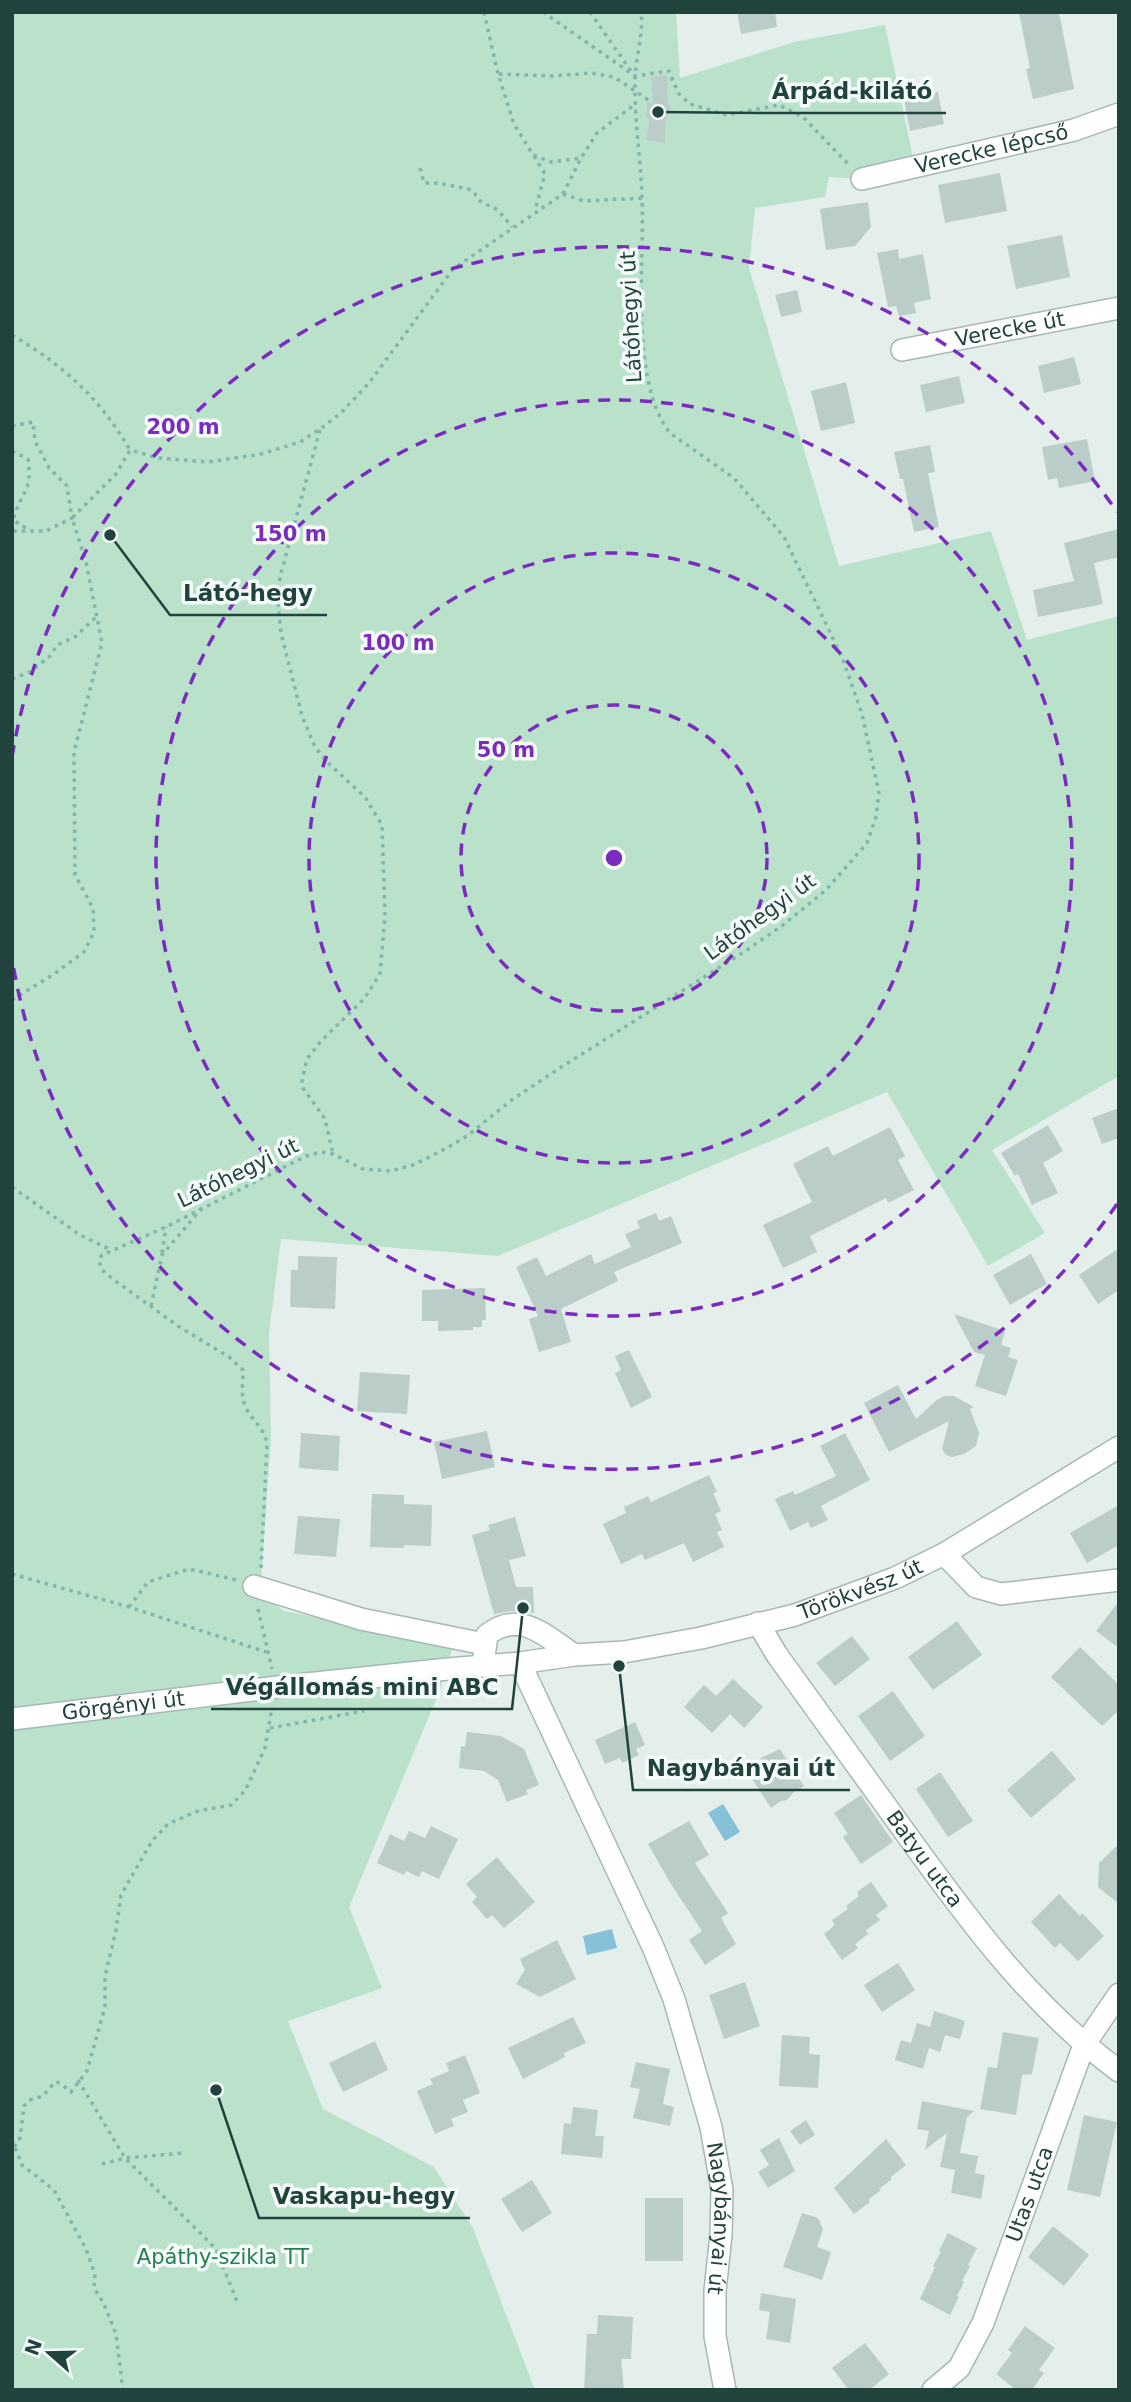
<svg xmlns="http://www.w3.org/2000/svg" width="1131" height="2402" font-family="'DejaVu Sans',sans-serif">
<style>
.green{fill:#bae2ca;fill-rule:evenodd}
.water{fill:#86c1d9}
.building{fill:#bbcdc8}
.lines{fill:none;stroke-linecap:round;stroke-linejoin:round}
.minor-casing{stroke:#a6b8b4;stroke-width:24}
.path{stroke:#81b6ac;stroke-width:3.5;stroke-dasharray:3.5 5;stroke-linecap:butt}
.minor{stroke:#fff;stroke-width:21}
.ring{fill:none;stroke:#7b2cbf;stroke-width:3.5;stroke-dasharray:12 9}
.labels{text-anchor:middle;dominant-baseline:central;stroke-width:7;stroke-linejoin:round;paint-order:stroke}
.street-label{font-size:21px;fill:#21433e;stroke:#f5fbf9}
.park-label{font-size:21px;fill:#267f54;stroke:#f5fbf9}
.centre{fill:#7b2cbf;stroke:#f5fbf9;stroke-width:3.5}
.ring-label{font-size:21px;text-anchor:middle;font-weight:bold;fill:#7b2cbf;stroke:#f5fbf9;stroke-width:7;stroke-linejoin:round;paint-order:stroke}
.leader{fill:none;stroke:#21433e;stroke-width:2.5}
.callout-dot{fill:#21433e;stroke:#f5fbf9;stroke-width:2.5}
.callout-label{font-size:23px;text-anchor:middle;font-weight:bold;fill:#21433e;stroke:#f5fbf9;stroke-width:7;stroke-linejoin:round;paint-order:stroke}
</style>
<rect width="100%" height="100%" fill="#e4efeb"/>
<path class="green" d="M12 12H676L680 78 794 42 885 25 915 167 862 179 829 177 825 197 755 208 749 268 839 566 991 531 1027 640 1119 616V1076L992 1150 1045 1233 988 1266 887 1092 498 1256 281 1239 269 1333 271 1438 260 1593 284 1611 454 1643 440 1690 349 1907 382 1988 288 2021 323 2109 434 2167 473 2228 535 2390H12ZM666 74 668 104 671 108 666 122 665 143 646 117 647 103H653L651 77Z"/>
<g class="water">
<path d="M723 1804 740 1832 725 1841 708 1813Z"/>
<path d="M612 1929 617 1948 587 1955 583 1936Z"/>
</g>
<g class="building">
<path d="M737 12H775L777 27 741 34Z"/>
<path d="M1019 12H1059L1074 89 1033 99 1026 69 1030 68Z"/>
<path d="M667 74 668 104 671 107 666 122 665 143 646 140 649 120 646 117 647 102 653 103 651 77Z"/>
<path d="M938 92 944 124 910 131 904 99Z"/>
<path d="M1000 173 1007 211 945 223 938 185Z"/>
<path d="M868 202 871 227 855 246 826 250 820 209Z"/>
<path d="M1062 235 1070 277 1016 289 1007 246Z"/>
<path d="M898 249 899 259 923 254 931 299 914 303 916 313 899 316 896 306 888 307 877 253Z"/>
<path d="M797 290 802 312 781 317 775 295Z"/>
<path d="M1074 357 1081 384 1044 393 1038 366Z"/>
<path d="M959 376 965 403 926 412 920 385Z"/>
<path d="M846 382 855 423 821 431 811 391Z"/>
<path d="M1087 439 1095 481 1059 488 1057 478 1048 480 1042 447Z"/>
<path d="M930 445 935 472 928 473 939 527 914 532 903 479H900L894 452Z"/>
<path d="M1119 529V557L1094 563 1103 604 1038 617 1033 590 1074 581 1064 543Z"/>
<path d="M1119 1108V1138L1102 1144 1092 1118Z"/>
<path d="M1048 1125 1063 1151 1043 1163 1058 1193 1032 1205 1018 1174 1015 1176 1001 1153Z"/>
<path d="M890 1127 905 1156 898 1160 914 1190 888 1203 886 1198 810 1236 817 1252 783 1268 763 1225 812 1202 793 1164 828 1146 833 1156Z"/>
<path d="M656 1213 659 1221 671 1216 682 1243 614 1272 618 1281 561 1309 571 1342 539 1352 529 1319 538 1316 516 1267 537 1257 546 1276 591 1254 595 1264 631 1247 625 1234 640 1228 637 1221Z"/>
<path d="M1119 1248V1290L1098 1304 1079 1275Z"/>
<path d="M1031 1254 1047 1284 1010 1305 993 1275Z"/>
<path d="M298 1256 337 1257 335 1309 290 1307 291 1270H298Z"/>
<path d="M485 1288 486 1320H482V1327H473V1330L438 1331V1321H422V1290Z"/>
<path d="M954 1314 1005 1331 1001 1345 1011 1348 1008 1357 1018 1360 1006 1396 975 1386 985 1355 974 1352Z"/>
<path d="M629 1350 652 1397 631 1408 615 1373 621 1370 615 1356Z"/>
<path d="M360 1372 410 1375 407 1414 357 1411Z"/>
<path d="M898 1385 916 1419 938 1399 945 1396H954L974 1407 970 1409 979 1433 976 1446 964 1454 952 1457 946 1455 942 1449 949 1421 889 1452 864 1403Z"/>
<path d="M487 1431 495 1467 442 1479 434 1442Z"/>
<path d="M301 1433 340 1436 338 1471 299 1468Z"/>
<path d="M845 1433 870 1480 821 1506 828 1520 811 1528 808 1522 790 1531 775 1499 793 1491 795 1495 836 1476 820 1446Z"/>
<path d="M709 1475 717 1492 713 1493 721 1511 715 1514 722 1530 717 1532 724 1547 693 1562 684 1543 645 1560 642 1554 621 1564 603 1524 626 1513 624 1507 648 1496 651 1502Z"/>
<path d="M372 1494 404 1495V1504L432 1505 431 1546 404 1545V1548L370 1547Z"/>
<path d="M1119 1505V1545L1087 1563 1070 1533Z"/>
<path d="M298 1516 340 1519 336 1557 294 1554Z"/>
<path d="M515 1517 526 1556 509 1560 516 1587H533L534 1613 511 1611 494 1614 472 1535 490 1530 488 1525Z"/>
<path d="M1119 1601V1648L1096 1631Z"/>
<path d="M957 1621 982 1655 933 1690 908 1657Z"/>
<path d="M852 1636 870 1659 835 1686 816 1663Z"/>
<path d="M1080 1647 1119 1685V1710L1102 1726 1051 1677Z"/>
<path d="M733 1679 763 1707 744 1728 730 1714 712 1733 684 1707 704 1685 716 1696Z"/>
<path d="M893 1691 925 1736 890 1761 858 1716Z"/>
<path d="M635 1722 645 1745 636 1749 639 1755 622 1763 620 1758 605 1764 595 1740Z"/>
<path d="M467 1732 501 1736 524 1749 539 1785 526 1790 528 1794 507 1802 498 1780 484 1771 459 1768 461 1746 465 1747Z"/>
<path d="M780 1749 804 1786 793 1793 787 1800 781 1801 771 1808 747 1771 757 1764 761 1758Z"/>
<path d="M1052 1751 1076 1779 1031 1818 1007 1790Z"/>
<path d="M940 1772 973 1821 948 1837 916 1789Z"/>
<path d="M861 1795 893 1842 861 1864 843 1837 848 1834 834 1813Z"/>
<path d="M689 1821 709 1855 695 1863 728 1913 721 1918 736 1944 705 1965 689 1940 702 1931 671 1884 648 1844Z"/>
<path d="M431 1826 458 1839 439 1879 422 1871 419 1877 406 1871 404 1875 377 1863 390 1834 404 1841 409 1831 425 1838Z"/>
<path d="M1119 1844V1904L1098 1887 1099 1863Z"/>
<path d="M497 1857 535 1902 504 1928 492 1915 487 1919 472 1902 477 1897 466 1884Z"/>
<path d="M871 1882 888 1906 876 1915 880 1920 866 1930 868 1934 855 1944 858 1948 842 1960 824 1934 835 1925 832 1920 848 1909 846 1906 859 1896 857 1892Z"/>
<path d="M1059 1894 1080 1916 1082 1913 1104 1936 1078 1961 1060 1943 1055 1948 1031 1922Z"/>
<path d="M557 1940 576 1979 540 1997 516 1984 525 1970 520 1959Z"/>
<path d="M898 1963 915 1990 882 2012 864 1985Z"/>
<path d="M745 1982 760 2026 724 2039 709 1995Z"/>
<path d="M934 2011 965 2021 960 2039 945 2035 940 2052 929 2048 923 2069 895 2060 901 2040 911 2043 917 2023 930 2027Z"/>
<path d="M573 2017 586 2043 564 2053 565 2057 523 2079 508 2048Z"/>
<path d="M1003 2032 1039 2038 1032 2074 1022 2075 1016 2115 980 2109 988 2067 997 2068Z"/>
<path d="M782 2035 810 2037 809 2054 820 2055 818 2088 779 2086Z"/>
<path d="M375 2041 388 2070 343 2092 329 2063Z"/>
<path d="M465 2055 480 2093 463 2100 468 2112 451 2119 454 2126 435 2134 417 2091 433 2084 430 2079 449 2071 446 2063Z"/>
<path d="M636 2062 670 2069 663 2104 674 2107 670 2126 633 2118 640 2089 630 2087Z"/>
<path d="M922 2101 974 2111 967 2117 960 2153 978 2156 975 2173 985 2175 981 2199 951 2193 955 2170 940 2167 947 2133 925 2150 929 2131 917 2129Z"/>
<path d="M573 2107 598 2110 595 2136H604L602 2158 561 2154 564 2123 571 2124Z"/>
<path d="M1084 2115 1117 2122 1100 2197 1067 2190Z"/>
<path d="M806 2120 815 2135 800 2145 790 2131Z"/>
<path d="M779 2138 795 2171 768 2188 758 2172 769 2165 760 2150Z"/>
<path d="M886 2139 906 2165 891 2177 892 2179 879 2189 881 2190 868 2200 870 2202 854 2214 834 2188Z"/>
<path d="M532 2180 552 2213 522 2232 501 2199Z"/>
<rect x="645" y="2198" width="38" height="63"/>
<path d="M802 2213 818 2218 823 2229 817 2247 831 2252 822 2280 783 2267Z"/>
<path d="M1053 2226 1089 2255 1064 2286 1028 2257Z"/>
<path d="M948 2233 977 2248 968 2265 970 2266 962 2281 964 2282 957 2296 959 2297 950 2315 920 2299 935 2267 933 2266 941 2252 939 2251Z"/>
<path d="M761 2293 796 2299 790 2343 766 2339 770 2312 759 2310Z"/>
<path d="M598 2315 633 2317 631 2359H621L624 2390H584L587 2334H597Z"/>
<path d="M1025 2326 1055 2348 1039 2370 1044 2373 1032 2390H1016L996 2374 1012 2353 1008 2350Z"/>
<path d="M865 2343 889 2374 869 2390H849L832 2368Z"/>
</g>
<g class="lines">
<defs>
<g id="minor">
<path id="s1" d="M862 179 1074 130 1119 114"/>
<path id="s2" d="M902 350 1119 308"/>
<path d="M944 1554 976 1587 1001 1594 1119 1580"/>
<path d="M254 1586 361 1619 484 1644"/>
<path id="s3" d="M758 1623 777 1655C820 1715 864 1775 907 1835 969 1921 1032 2007 1119 2071"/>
<path d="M484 1657 487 1635C519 1609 546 1636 574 1655"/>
<path id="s4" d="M520 1663 653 1947 674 1999 711 2127 722 2190 721 2235 715 2291V2336L725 2390"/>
<path id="s5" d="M12 1719 278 1687 448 1669 520 1663 574 1655 624 1652 701 1638 795 1615 895 1578 944 1554 1119 1447"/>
<path id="s6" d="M933 2390 959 2368 983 2323 1084 2045 1119 1994"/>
</g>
</defs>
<use href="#minor" class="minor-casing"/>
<g class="path">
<path d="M484 12 498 74 514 124 533 155 551 162 581 158 597 133 634 105"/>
<path d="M543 12 635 76 669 71 678 93 690 104 727 115 779 105 803 117 849 165"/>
<path d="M590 12 633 74"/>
<path d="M499 74 552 76 591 73 614 77 650 101"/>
<path d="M534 156 545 174 535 210"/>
<path d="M420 168 424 183H439L472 190 480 201 498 210 512 227"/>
<path d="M563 194 584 201 642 198"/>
<path d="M12 335C64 366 99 397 130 450"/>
<path d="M12 426 33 422 35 441 49 468 67 486 72 518 46 531H12"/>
<path d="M320 430 280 577 278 604 281 633 302 716 315 747 327 762 365 797 382 825 385 916 380 974 364 999 321 1041 307 1059 302 1081 303 1088 325 1119 333 1154"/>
<path d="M12 451 28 459C33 491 21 492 13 520L29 530"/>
<path d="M12 679 30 672 50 656 57 645 75 637 96 617"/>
<path d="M12 1000 54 974 84 952 94 932 93 908 75 875 74 752 102 643 86 562 72 518 116 474 130 450 158 458 208 462 261 454 300 442 320 429 341 413 369 383 453 269 563 194 581 158"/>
<path d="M12 1187 80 1235 111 1250"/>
<path d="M162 1253 166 1227"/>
<path d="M151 1306 162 1255 202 1208"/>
<path d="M261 1568 267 1444C264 1428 254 1422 247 1410 240 1398 243 1383 243 1370L229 1357 178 1326 114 1280 102 1270 99 1261 102 1255 166 1227 306 1156 321 1152 333 1154 363 1169 391 1171 413 1165 447 1148 467 1136 513 1099 563 1066 747 950 783 925 826 890 867 843 876 817 879 793 862 714 842 657 784 537 734 478 670 433C629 381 645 263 642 198 641 159 634 120 635 81 635 59 644 34 641 12"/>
<path d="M12 1574 129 1607 266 1652"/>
<path d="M129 1607 148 1582 189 1569 237 1580"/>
<path d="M258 1609 272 1669"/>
<path d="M270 1728 364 1711"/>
<path d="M78 2080 125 2158 216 2249 238 2304"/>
<path d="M12 2140 22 2165 54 2190 86 2249 95 2274 94 2288 104 2304 116 2334 123 2390"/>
<path d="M14 2147 20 2138 24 2106 30 2100 43 2096 55 2082 60 2083 71 2092 87 2071 105 2007V1977L116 1930 121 1895 152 1841 168 1824 198 1811 231 1805 245 1791 265 1748 272 1707"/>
<path d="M102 2164 125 2158 185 2153"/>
</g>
<use href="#minor" class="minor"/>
</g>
<g class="ring">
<circle cx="614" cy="858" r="153"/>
<circle cx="614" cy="858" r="305"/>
<circle cx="614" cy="858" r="458"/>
<path d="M1117 1204A610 610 0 0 1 12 959M12 757A610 610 0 0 1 1117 512"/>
</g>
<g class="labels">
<g class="street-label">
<text stroke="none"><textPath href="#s1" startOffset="133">Verecke lépcső</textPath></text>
<text transform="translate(631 317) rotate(-93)">Látóhegyi út</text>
<text stroke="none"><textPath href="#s2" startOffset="110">Verecke út</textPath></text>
<text transform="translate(760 917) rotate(-36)">Látóhegyi út</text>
<text transform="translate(238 1173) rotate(-26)">Látóhegyi út</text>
<text stroke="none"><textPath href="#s5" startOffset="861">Törökvész út</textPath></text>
<text stroke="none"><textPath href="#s5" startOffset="112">Görgényi út</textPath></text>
<text stroke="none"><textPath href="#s3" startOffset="289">Batyu utca</textPath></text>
<text stroke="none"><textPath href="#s6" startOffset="222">Utas utca</textPath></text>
<text stroke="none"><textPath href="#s4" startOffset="595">Nagybányai út</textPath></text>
</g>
<g class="park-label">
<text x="223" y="2257">Apáthy-szikla TT</text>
</g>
</g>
<circle cx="614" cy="858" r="10" class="centre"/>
<g class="ring-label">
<text x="183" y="434">200 m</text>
<text x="290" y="541">150 m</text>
<text x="398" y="650">100 m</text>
<text x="506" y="757">50 m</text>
</g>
<path class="leader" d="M658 112L758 113H946M110 535L170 615H327M523 1608L512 1709H211M619 1666L633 1790H850M216 2090L259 2218H470"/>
<g class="callout-dot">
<circle cx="658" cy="112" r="7"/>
<circle cx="110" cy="535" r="7"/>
<circle cx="523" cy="1608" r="7"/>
<circle cx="619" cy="1666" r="7"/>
<circle cx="216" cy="2090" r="7"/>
</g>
<g class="callout-label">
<text x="852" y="99">Árpád-kilátó</text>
<text x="248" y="601">Látó-hegy</text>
<text x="362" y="1695">Végállomás mini ABC</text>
<text x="741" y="1776">Nagybányai út</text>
<text x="364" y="2204">Vaskapu-hegy</text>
</g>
<rect width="1131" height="2402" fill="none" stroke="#21433e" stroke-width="28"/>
<g transform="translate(49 2353) rotate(290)" stroke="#f5fbf9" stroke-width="5" paint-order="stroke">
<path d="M0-5L12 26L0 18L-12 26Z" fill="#21433e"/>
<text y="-10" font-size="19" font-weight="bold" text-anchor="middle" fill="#21433e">N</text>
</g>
</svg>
